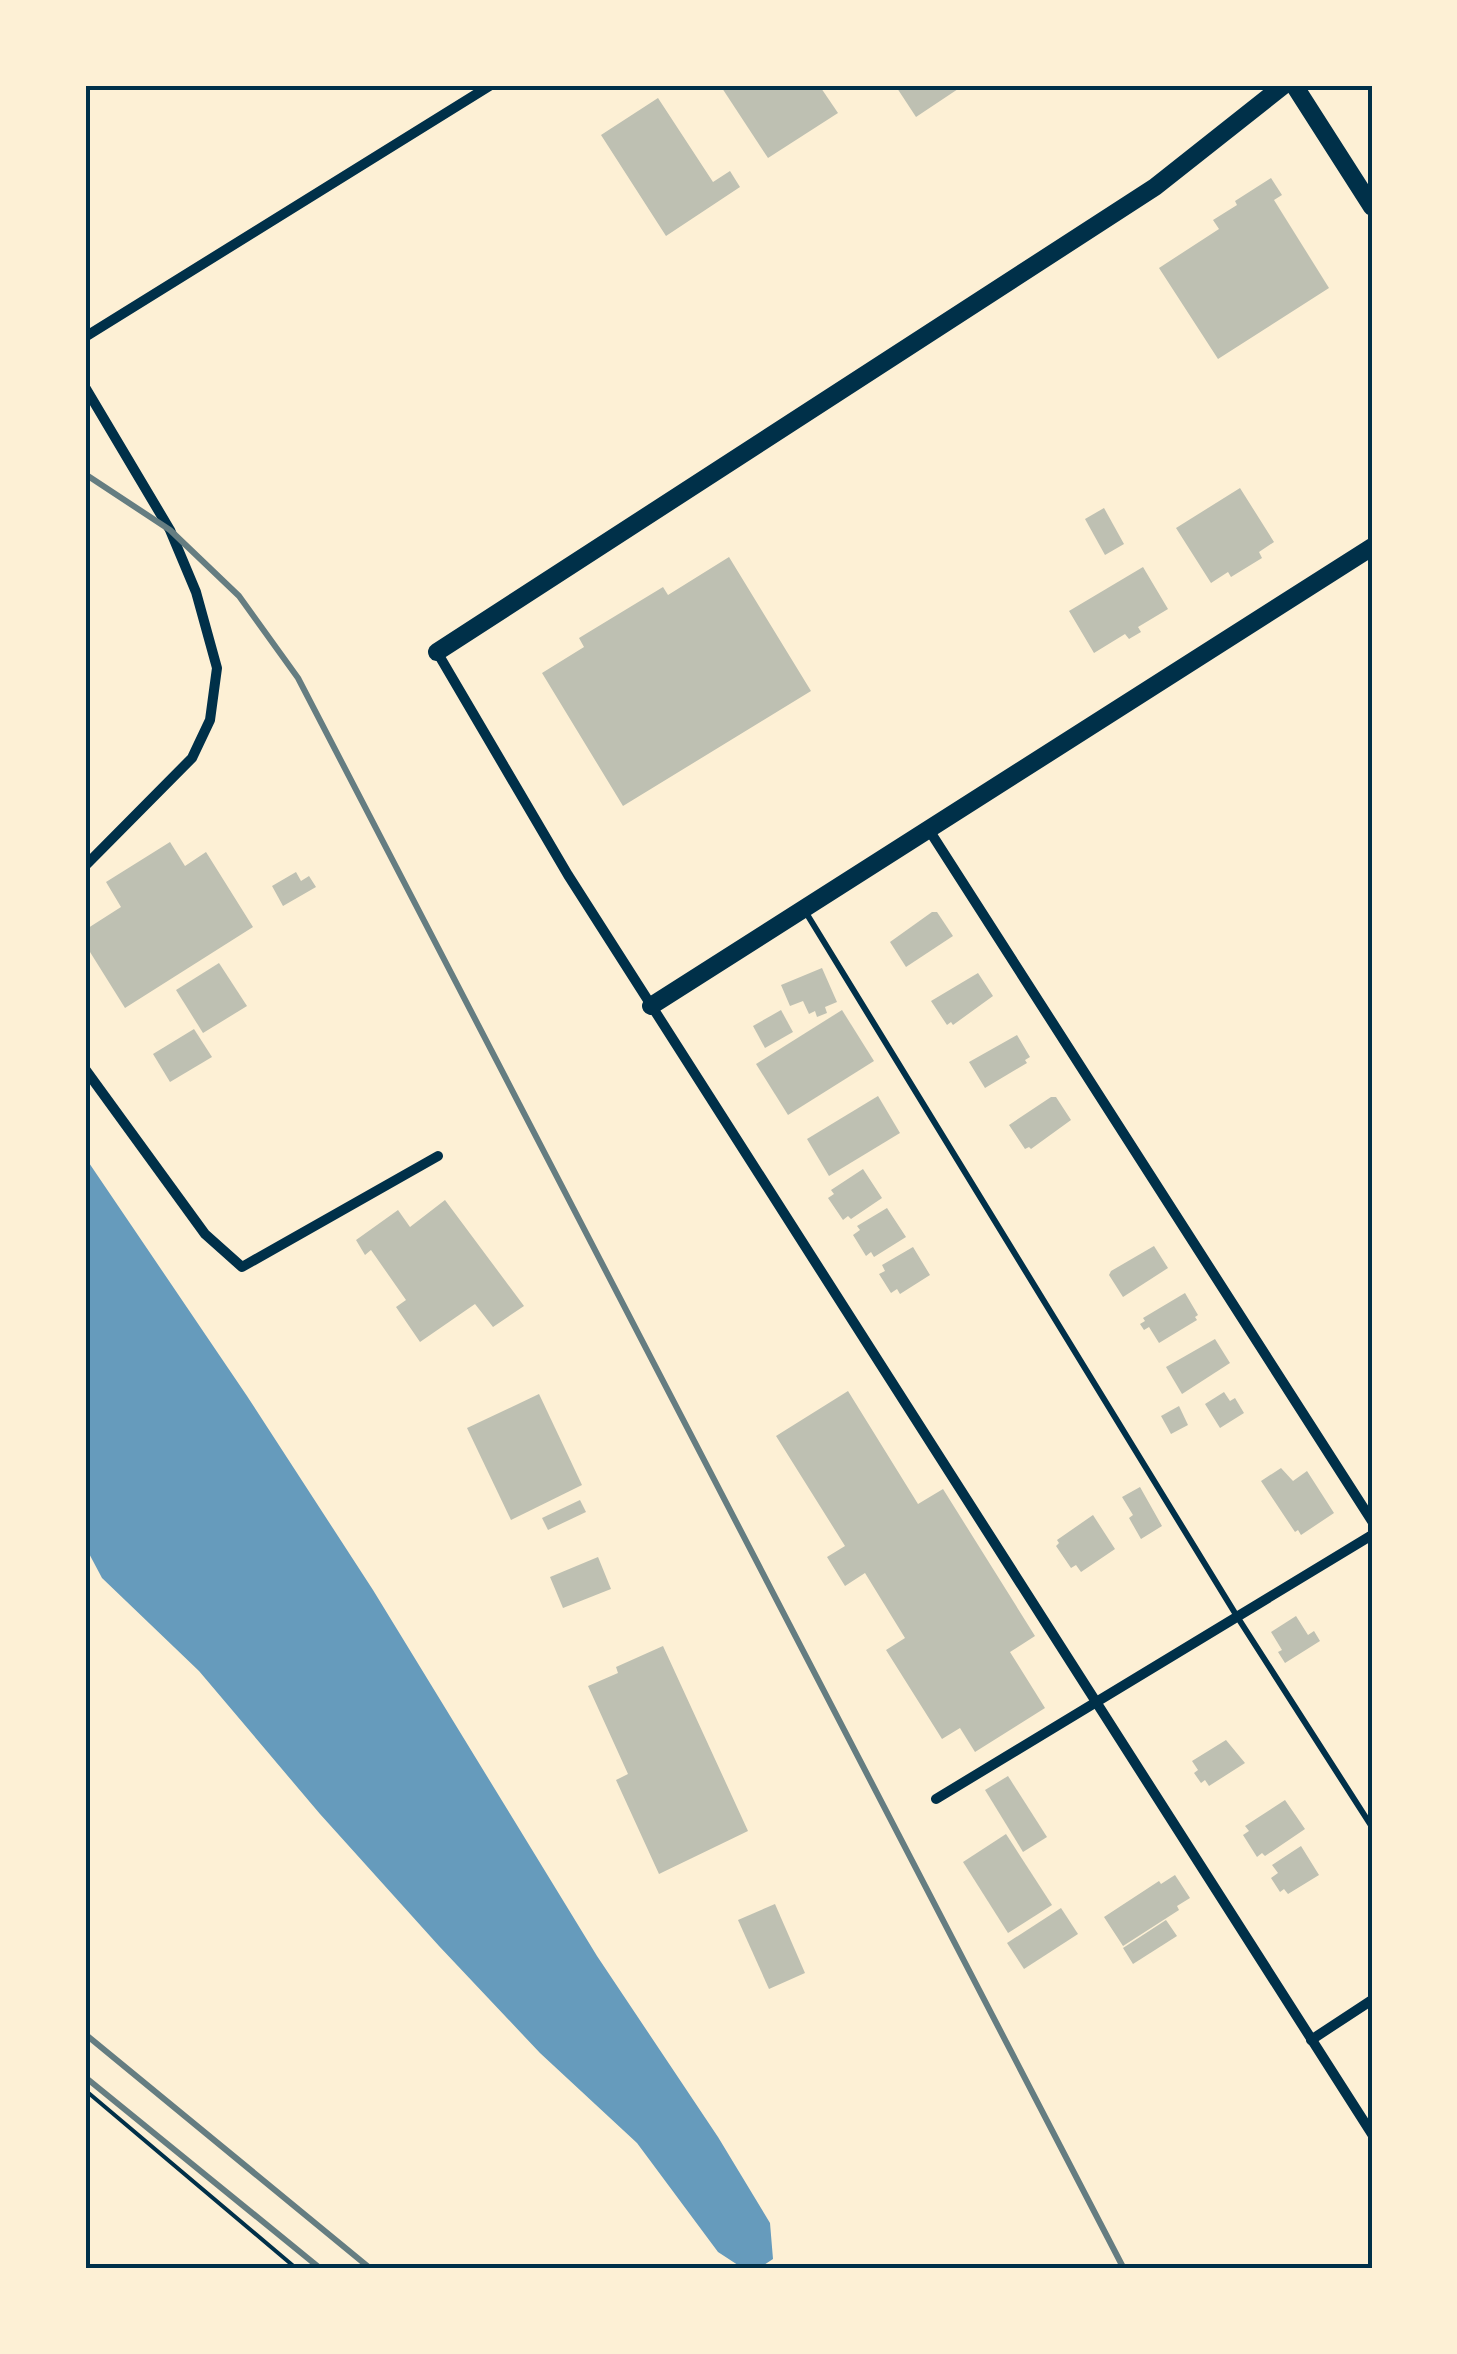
<svg xmlns="http://www.w3.org/2000/svg" width="1457" height="2354" font-family="Commissioner,sans-serif">
<style>
.water{fill:#669bbc}
.building{fill:#bec0b2}
.lines{fill:none;stroke-linecap:round;stroke-linejoin:round}
.path{stroke:#003049;stroke-width:4}
.service{stroke:#003049;stroke-width:6}
.minor{stroke:#003049;stroke-width:10}
.tertiary{stroke:#003049;stroke-width:18}
.secondary{stroke:#003049;stroke-width:18}
.rail{stroke:#657d81;stroke-width:6}
.neatline{fill:none;stroke:#003049;stroke-width:4}
</style>
<rect width="100%" height="100%" fill="#fdf0d5"/>
<path class="water" d="M85 1157 247 1396 373 1590 597 1956 718 2137 770 2223 773 2259 758 2269H744L718 2252 637 2143 540 2053 439 1946 320 1814 199 1671 102 1578 85 1546Z"/>
<g class="building">
<path d="M720 85H819L838 113 768 158Z"/>
<path d="M895 85H964L916 117Z"/>
<path d="M658 98 713 182 730 171 740 187 666 236 601 135Z"/>
<path d="M1271 178 1282 195 1274 200 1329 288 1218 359 1159 268 1219 229 1213 220 1237 205 1235 201Z"/>
<path d="M1240 488 1274 542 1259 552 1262 558 1231 577 1228 572 1211 583 1176 528Z"/>
<path d="M1104 508 1124 544 1105 555 1085 519Z"/>
<path d="M729 557 811 691 623 806 542 673 584 647 579 638 663 587 668 595Z"/>
<path d="M1143 567 1168 609 1138 627 1141 632 1129 639 1125 634 1094 653 1069 611Z"/>
<path d="M170 842 185 866 206 852 253 927 125 1008 85 944V930L121 907 106 882Z"/>
<path d="M296 872 301 881 309 876 316 887 283 906 272 886Z"/>
<path d="M932 912H937L953 936 906 967 890 942Z"/>
<path d="M219 963 247 1006 203 1033 176 990Z"/>
<path d="M822 968 837 1002 825 1007 827 1013 817 1017 815 1011 809 1014 803 1001 790 1006 781 985Z"/>
<path d="M978 973 993 996 953 1025 951 1022 947 1025 931 1001Z"/>
<path d="M781 1010 793 1032 765 1048 753 1026Z"/>
<path d="M842 1010 874 1061 788 1115 756 1064Z"/>
<path d="M194 1029 212 1057 170 1082 153 1054Z"/>
<path d="M1017 1035 1030 1057 1025 1060 1027 1063 985 1088 969 1062Z"/>
<path d="M878 1096 900 1133 829 1176 807 1139Z"/>
<path d="M1051 1097H1056L1071 1120 1031 1149 1029 1147 1025 1149 1009 1125Z"/>
<path d="M863 1169 882 1198 851 1219 848 1216 843 1220 828 1198 834 1194 831 1190Z"/>
<path d="M445 1200 524 1306 493 1327 475 1304 420 1342 396 1307 406 1300 371 1250 365 1255 356 1240 398 1210 410 1227Z"/>
<path d="M887 1208 906 1237 874 1257 871 1252 866 1256 853 1235 860 1230 857 1226Z"/>
<path d="M1154 1246 1168 1268 1123 1297 1109 1275 1111 1271Z"/>
<path d="M913 1247 930 1275 900 1294 897 1289 891 1293 879 1274 885 1271 882 1265Z"/>
<path d="M1185 1293 1198 1315 1195 1317 1197 1320 1159 1343 1149 1327 1144 1330 1140 1324 1145 1321 1143 1318Z"/>
<path d="M1215 1339 1230 1363 1182 1394 1166 1367Z"/>
<path d="M848 1391 918 1504 943 1489 1035 1636 1010 1652 1045 1708 975 1752 960 1728 942 1739 886 1650 905 1638 865 1573 845 1586 827 1557 845 1546 776 1436Z"/>
<path d="M1224 1392 1230 1401 1235 1398 1244 1413 1220 1428 1205 1404Z"/>
<path d="M539 1394 582 1485 511 1520 467 1428Z"/>
<path d="M1179 1406 1188 1425 1171 1434 1161 1416Z"/>
<path d="M1281 1468 1293 1481 1307 1471 1334 1513 1301 1535 1298 1530 1295 1532 1261 1481Z"/>
<path d="M1140 1487 1162 1526 1141 1539 1129 1518 1133 1515 1122 1497Z"/>
<path d="M580 1500 586 1512 548 1530 542 1518Z"/>
<path d="M1093 1515 1115 1549 1081 1572 1076 1565 1071 1568 1056 1546 1059 1543 1057 1540Z"/>
<path d="M598 1557 611 1589 563 1608 550 1577Z"/>
<path d="M1296 1616 1308 1635 1314 1631 1320 1641 1285 1663 1278 1652 1282 1650 1271 1632Z"/>
<path d="M663 1646 748 1831 659 1874 616 1780 628 1774 588 1686 618 1673 616 1667Z"/>
<path d="M1226 1740 1245 1763 1209 1786 1205 1780 1201 1783 1194 1773 1198 1770 1192 1761Z"/>
<path d="M1008 1776 1047 1837 1023 1852 985 1790Z"/>
<path d="M1285 1800 1305 1829 1265 1856 1262 1853 1257 1857 1243 1835 1249 1831 1245 1826Z"/>
<path d="M1006 1834 1052 1905 1008 1933 963 1862Z"/>
<path d="M1301 1846 1319 1875 1288 1894 1284 1889 1280 1892 1271 1878 1278 1873 1272 1865Z"/>
<path d="M1175 1875 1190 1898 1177 1906 1179 1910 1123 1946 1104 1917 1159 1881 1161 1884Z"/>
<path d="M775 1904 805 1973 769 1989 738 1920Z"/>
<path d="M1061 1908 1078 1934 1024 1969 1007 1943Z"/>
<path d="M1166 1920 1177 1936 1133 1964 1123 1948Z"/>
</g>
<g class="lines">
<path class="path" d="M85 2090 297 2269"/>
<path class="service" d="M805 911 1238 1618 1372 1827"/>
<g class="minor">
<path d="M85 337 491 85"/>
<path d="M85 387 170 530 196 592 217 668 210 720 192 758 85 866"/>
<path d="M437 652 568 875 1372 2134"/>
<path d="M929 830 1372 1521"/>
<path d="M85 1069 205 1234 242 1267 438 1156"/>
<path d="M936 1799 1372 1535"/>
<path d="M1311 2040 1372 2000"/>
</g>
<g class="tertiary">
<path d="M437 652 1155 187 1284 85"/>
<path d="M651 1006 1372 547"/>
</g>
<path class="secondary" d="M1294 85 1372 207"/>
<g class="rail">
<path d="M85 474 170 530 239 596 298 678 1124 2269"/>
<path d="M85 2034 371 2269"/>
<path d="M85 2077 321 2269"/>
</g>
</g>
<rect width="1457" height="2354" fill="none" stroke="#fdf0d5" stroke-width="175"/>
<rect x="88" y="88" width="1282" height="2178" class="neatline"/>
</svg>
